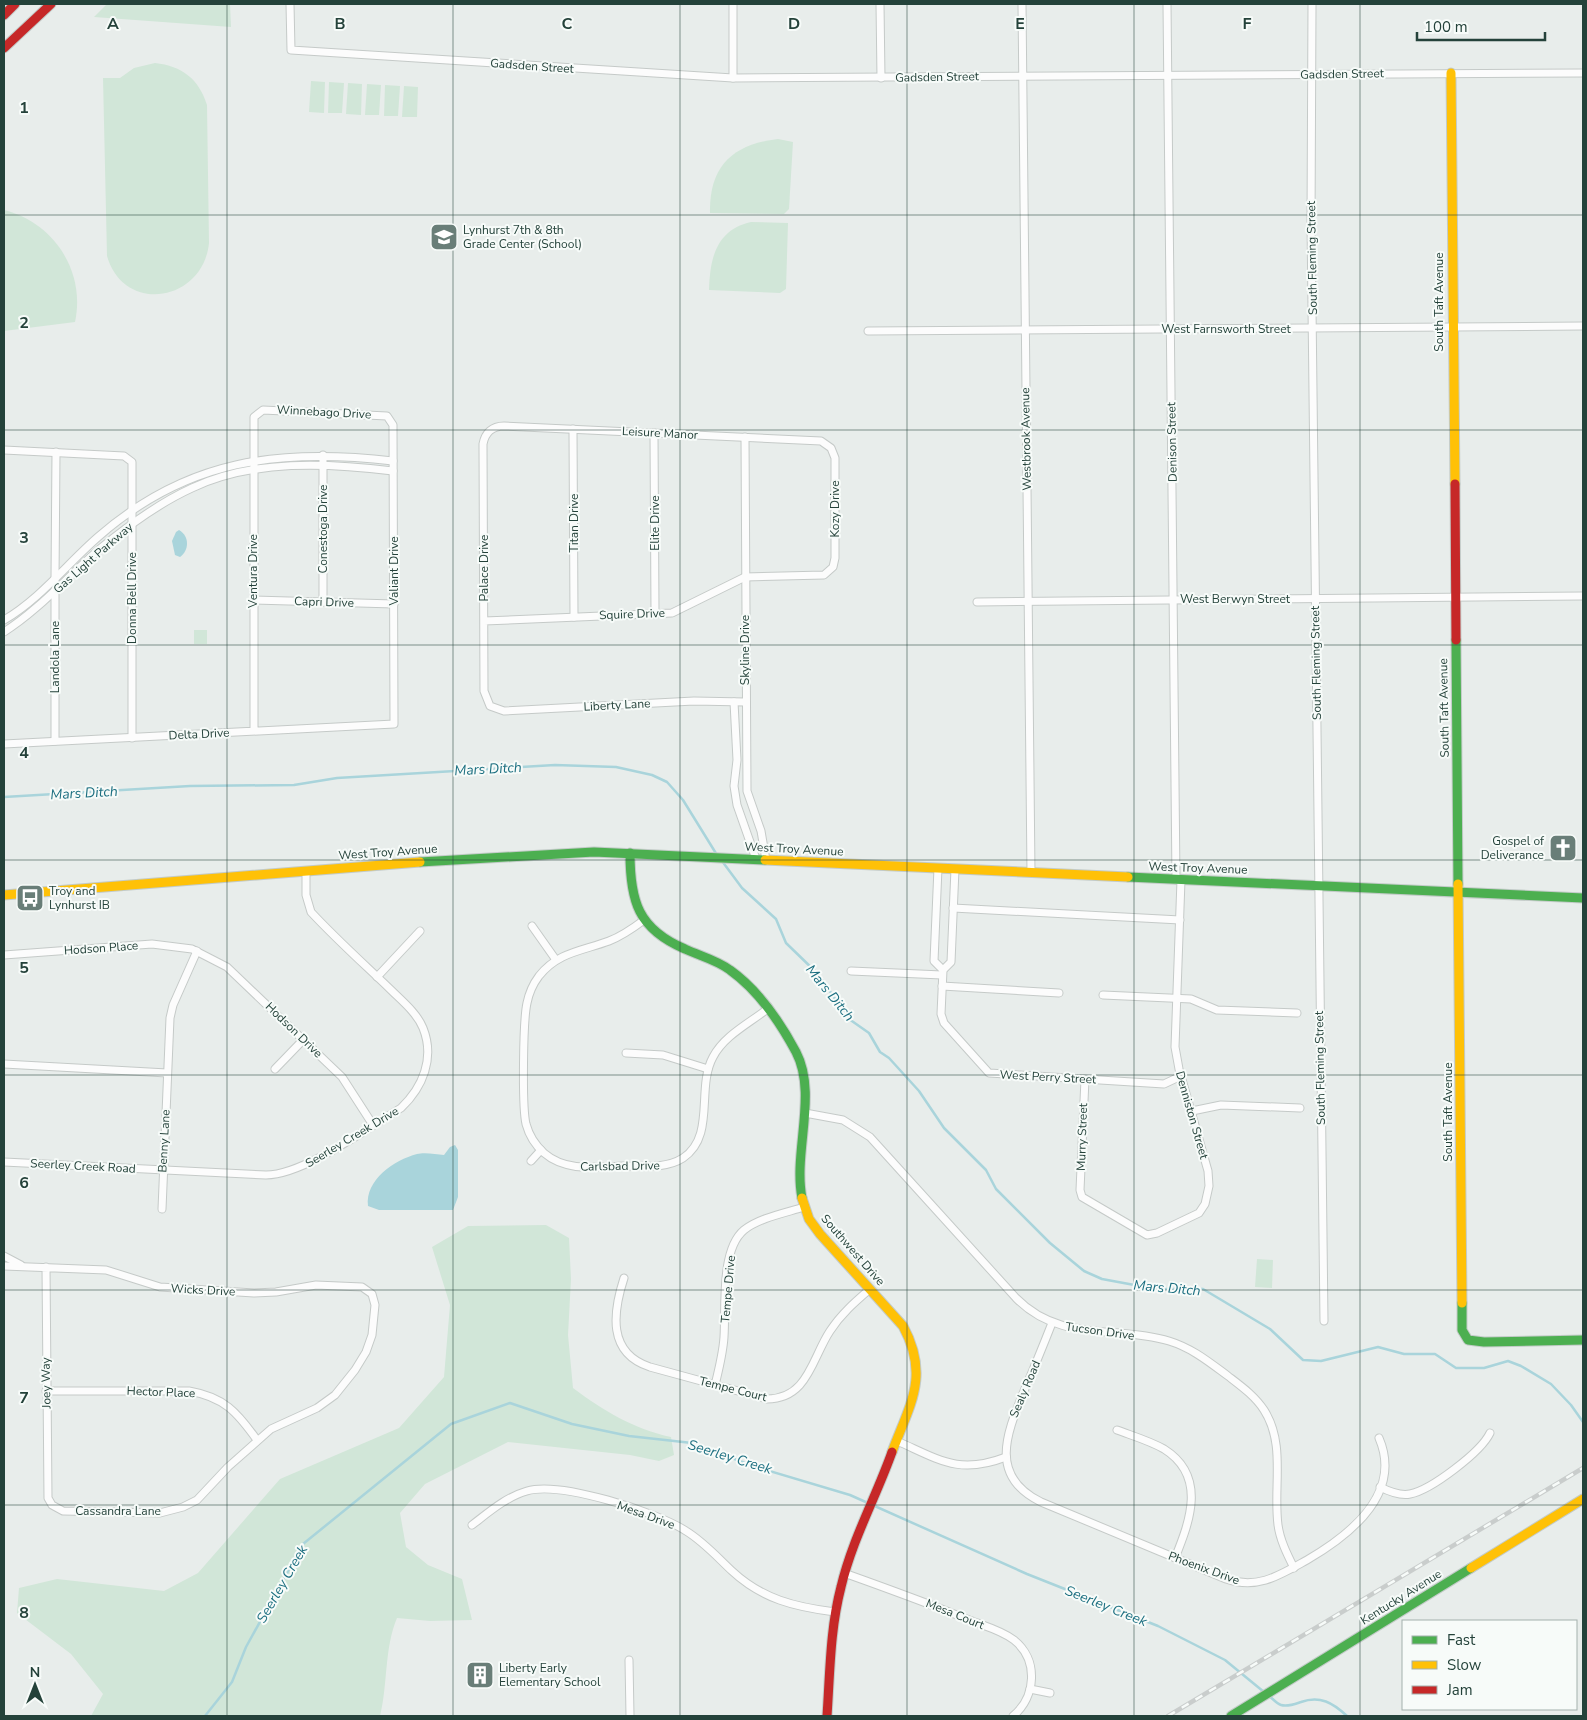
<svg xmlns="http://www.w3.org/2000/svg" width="1587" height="1720" font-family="'Nunito Sans',sans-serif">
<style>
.green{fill:#d1e6d8}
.water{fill:#a9d4db}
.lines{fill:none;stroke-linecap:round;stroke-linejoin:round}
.stream{stroke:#a9d4db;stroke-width:2.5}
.street-casing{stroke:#c5cac8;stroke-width:9}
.fast-casing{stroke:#c3cbc8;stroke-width:11}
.slow-casing{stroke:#c3cbc8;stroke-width:11}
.jam-casing{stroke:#c3cbc8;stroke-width:11}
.street{stroke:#fcfcfc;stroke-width:7}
.fast{stroke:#4caf50;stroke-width:9}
.slow{stroke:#ffc107;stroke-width:9}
.jam{stroke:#c62828;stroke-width:9}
.rail-casing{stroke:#c9cdcc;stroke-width:4.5}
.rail{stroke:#f7fbf9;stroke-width:2.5;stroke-dasharray:8;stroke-linecap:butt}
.grid{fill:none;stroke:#24423a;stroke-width:1;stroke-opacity:0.55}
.labels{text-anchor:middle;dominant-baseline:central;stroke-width:4;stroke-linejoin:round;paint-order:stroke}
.street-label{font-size:12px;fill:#24423a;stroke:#f7fbf9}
.poi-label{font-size:12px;fill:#24423a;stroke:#f7fbf9;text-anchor:start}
.water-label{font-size:14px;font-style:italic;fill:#1c6f80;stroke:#f7fbf9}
.grid-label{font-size:16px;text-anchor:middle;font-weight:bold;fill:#24423a;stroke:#f7fbf9;stroke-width:4;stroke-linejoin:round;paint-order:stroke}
</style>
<rect width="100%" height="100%" fill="#e8edeb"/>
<g class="green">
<path d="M107 4H230L231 27 94 17Z"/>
<path d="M155 63C182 66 199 79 207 105L209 243C203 302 124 315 107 256L103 78H120L134 68Z"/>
<path d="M311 81 325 82 324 113 309 112Z"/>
<path d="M329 82 344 83 342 113H328Z"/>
<path d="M348 83 362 84 361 115 346 114Z"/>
<path d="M367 84 381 85 379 115H365Z"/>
<path d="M385 85 400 86 398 116H384Z"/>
<path d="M404 86 418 87 417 117H402Z"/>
<path d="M778 139 793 142 789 209 784 214 710 213C709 166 733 144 778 139Z"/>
<path d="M4 210C53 222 86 271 75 322L4 331Z"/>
<path d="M751 222 788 223 786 289 780 293 709 290C710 258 716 230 751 222Z"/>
<rect x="194" y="630" width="13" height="14"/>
<path d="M546 1225 569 1238 571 1279 568 1335 573 1388C604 1411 634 1429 671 1437L674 1455 659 1461 630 1455 508 1442 425 1484 400 1513 406 1547 428 1565 462 1579 472 1620 430 1621 397 1618C384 1649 388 1684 380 1716H91L103 1694 71 1654 17 1613 19 1588 57 1579 164 1591 198 1573 280 1479 399 1428 444 1377 450 1305 432 1247 468 1226Z"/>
<path d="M1257 1259 1273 1260 1272 1288 1255 1287Z"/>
</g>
<g class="water">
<path d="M179 530C190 536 189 551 180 557L175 555 172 541 176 532Z"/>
<path d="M455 1145 458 1150V1197L453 1210H379L368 1206C365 1180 394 1160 417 1154 424 1152 436 1154 444 1155L450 1147Z"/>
</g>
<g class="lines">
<g class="stream">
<path d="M4 797 190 786 294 785 337 778 555 765 616 767 652 775 667 782 683 800 717 855"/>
<path d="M722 861 742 888 776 919 786 943 818 974 849 1019 869 1033 880 1052 889 1058 919 1091 944 1128 986 1170 996 1189 1050 1243 1084 1271 1102 1279 1156 1289H1203L1270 1329 1303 1360 1321 1361 1378 1347 1404 1354H1435L1456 1368H1484L1508 1361 1521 1366 1551 1384 1571 1405 1583 1422"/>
<path d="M1268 1695C1272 1698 1277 1704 1281 1705 1288 1707 1295 1704 1301 1702 1320 1695 1333 1703 1347 1716"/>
<path d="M205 1716 232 1682 246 1647 303 1544 451 1424 510 1403 572 1424 629 1436 692 1443 753 1466 850 1495 1027 1574 1158 1626 1225 1660 1264 1692"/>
</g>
<defs>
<g id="street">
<path d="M290 4 291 50 733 78 1583 73"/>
<path d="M733 4V78"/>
<path d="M880 4 881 78"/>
<path d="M1022 4 1031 873"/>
<path d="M1167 4 1176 880"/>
<path d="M1312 4 1311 223 1324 1321"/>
<path d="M868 331 1583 326"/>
<path d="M573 429 574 617"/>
<path d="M654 433 655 613"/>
<path d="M745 437 747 791 761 831 766 860"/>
<path d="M4 450 124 456 132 462V738"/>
<path d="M55 580 56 452"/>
<path d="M253 600 394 604"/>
<path d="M323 602V455"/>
<path d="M977 602 1583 596"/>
<path d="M4 620C40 599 67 564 98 537 187 459 279 448 393 461"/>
<path d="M484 621 672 613 745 577 824 575 833 567 835 558V458L831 448 821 441 504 426C492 426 485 433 483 444L484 691 490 706 504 711 694 701 745 702"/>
<path d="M4 632C40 609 68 576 101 548 129 525 159 503 192 488 253 459 328 463 393 471"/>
<path d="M734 702 737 760 734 786 737 805 756 859"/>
<path d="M55 741V590"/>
<path d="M4 744 394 724 393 425 387 416 263 410 254 417V731"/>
<path d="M938 868 934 961 943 970"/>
<path d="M955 869 951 962 943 970 941 1014 944 1023 989 1073 1164 1084 1181 1076"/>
<path d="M953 908 1180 920"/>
<path d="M644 920C632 929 622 936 609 941 582 951 558 952 539 976 533 984 529 993 527 1003 523 1021 522 1107 526 1124 529 1135 535 1145 544 1153 566 1172 596 1167 623 1166 642 1166 666 1169 683 1158 716 1136 696 1088 713 1057 724 1036 748 1024 766 1010"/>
<path d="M532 926 556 960"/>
<path d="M4 955 152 944 192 949 227 967 342 1077 373 1125"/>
<path d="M851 971 942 975"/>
<path d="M377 977 420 931"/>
<path d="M942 986 1059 993"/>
<path d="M1103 995 1191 999 1217 1010 1297 1013"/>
<path d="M626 1053 663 1055 708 1069"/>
<path d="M4 1064 167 1073"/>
<path d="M275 1069 304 1039"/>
<path d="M1085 1079 1080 1190 1082 1197 1147 1235 1157 1233 1199 1213 1205 1204 1209 1186 1208 1171 1179 1069 1175 1047 1181 880"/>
<path d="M1192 1111 1221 1105 1300 1108"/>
<path d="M805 1113 843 1120 870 1137 1016 1298C1060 1343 1115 1325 1169 1341 1192 1348 1209 1362 1228 1376 1241 1386 1255 1396 1264 1410 1286 1444 1273 1487 1278 1525 1280 1540 1287 1554 1294 1568"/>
<path d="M531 1161 541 1150"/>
<path d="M4 1162 266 1175C303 1175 368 1128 401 1108 423 1087 435 1058 423 1028 417 1013 402 1001 391 990 364 964 336 939 311 912L306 895V871"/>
<path d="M162 1209 170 1018 173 1005 197 951"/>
<path d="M4 1256 21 1265"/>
<path d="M4 1266 106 1270 160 1287 254 1293 276 1292 316 1285 362 1287 372 1294 375 1305 372 1335 366 1352 355 1370 335 1395 317 1408 271 1429 228 1467 197 1500 183 1507 160 1513 63 1511 52 1505 48 1498 46 1267"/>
<path d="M624 1278C613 1312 607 1353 650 1367L767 1399C808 1399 812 1358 830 1331 841 1314 855 1302 870 1289"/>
<path d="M1052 1323C1043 1346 1034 1368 1024 1391 1007 1433 988 1476 1041 1502L1226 1579C1258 1590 1280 1575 1307 1560 1350 1535 1403 1494 1379 1438"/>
<path d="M715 1385C719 1369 723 1353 724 1337 726 1308 720 1250 744 1230 759 1218 785 1213 804 1207"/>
<path d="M46 1391H189C224 1397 237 1412 257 1440"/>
<path d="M1117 1430C1133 1436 1150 1441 1164 1449 1207 1476 1190 1521 1175 1558"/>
<path d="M897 1441C940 1460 959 1475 1006 1457"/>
<path d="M1380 1487C1390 1492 1400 1496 1410 1494 1431 1490 1481 1452 1490 1433"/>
<path d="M472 1525C489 1512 506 1497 527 1491 560 1481 657 1512 686 1531 704 1542 717 1557 732 1571 762 1599 795 1607 835 1612"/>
<path d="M844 1573C886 1588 928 1603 969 1620 984 1626 1001 1630 1014 1640 1039 1660 1036 1697 1013 1716"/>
<path d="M629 1660 630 1716"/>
<path d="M1030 1689 1050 1693"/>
</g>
<g id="fast">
<path d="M1456 640 1458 884"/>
<path d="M630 853C630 901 638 929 685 949 700 956 717 960 730 970 758 990 780 1022 796 1052 818 1094 793 1152 802 1198"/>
<path d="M420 862 594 852 765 860"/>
<path d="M1128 877 1583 898"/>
<path d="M1462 1303V1330L1468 1340 1484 1342 1583 1340"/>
<path d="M1231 1716 1471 1568"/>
</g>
<g id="slow">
<path d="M1451 73 1455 484"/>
<path d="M765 860 1128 877"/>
<path d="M1458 884 1462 1303"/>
<path d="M4 895 420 862"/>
<path d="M802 1198 809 1219 820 1234 903 1326C930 1376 910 1404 892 1452"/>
<path d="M1471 1568 1583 1499"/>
</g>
<g id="jam">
<path d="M4 15 15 4"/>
<path d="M4 48 51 4"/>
<path d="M1455 484 1456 640"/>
<path d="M827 1716C830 1673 830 1629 841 1587 852 1540 876 1497 892 1452"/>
</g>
</defs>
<use href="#street" class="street-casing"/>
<use href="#fast" class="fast-casing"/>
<use href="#slow" class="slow-casing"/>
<use href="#jam" class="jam-casing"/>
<use href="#street" class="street"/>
<use href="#fast" class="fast"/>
<use href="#slow" class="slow"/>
<use href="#jam" class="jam"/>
<defs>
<path id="rail" d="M1168 1716 1583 1468"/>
</defs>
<use href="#rail" class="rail-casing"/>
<use href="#rail" class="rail"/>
</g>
<path class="grid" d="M227 4V1716M453 4V1716M680 4V1716M907 4V1716M1134 4V1716M1360 4V1716M4 215H1583M4 430H1583M4 645H1583M4 860H1583M4 1075H1583M4 1290H1583M4 1505H1583"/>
<defs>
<symbol id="school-square" viewBox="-11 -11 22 22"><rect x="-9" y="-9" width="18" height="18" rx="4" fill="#697e78" stroke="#f7fbf9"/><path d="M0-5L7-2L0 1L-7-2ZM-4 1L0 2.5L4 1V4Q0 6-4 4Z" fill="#fff"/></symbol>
<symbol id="church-square" viewBox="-11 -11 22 22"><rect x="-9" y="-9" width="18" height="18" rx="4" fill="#697e78" stroke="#f7fbf9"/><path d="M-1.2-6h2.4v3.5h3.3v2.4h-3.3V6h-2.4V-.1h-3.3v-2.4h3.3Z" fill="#fff"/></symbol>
<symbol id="bus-square" viewBox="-11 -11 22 22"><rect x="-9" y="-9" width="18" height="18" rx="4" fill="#697e78" stroke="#f7fbf9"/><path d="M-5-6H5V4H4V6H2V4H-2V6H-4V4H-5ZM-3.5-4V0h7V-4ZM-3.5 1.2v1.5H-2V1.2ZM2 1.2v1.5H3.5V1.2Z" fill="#fff"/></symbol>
<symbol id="building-square" viewBox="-11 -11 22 22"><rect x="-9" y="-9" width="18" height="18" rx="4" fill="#697e78" stroke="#f7fbf9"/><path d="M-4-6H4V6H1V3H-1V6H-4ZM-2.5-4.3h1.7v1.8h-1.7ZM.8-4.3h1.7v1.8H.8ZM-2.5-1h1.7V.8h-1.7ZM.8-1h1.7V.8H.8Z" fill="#fff"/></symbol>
</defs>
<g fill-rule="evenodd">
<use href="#school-square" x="428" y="221" width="32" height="32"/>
<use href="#church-square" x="1547" y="832" width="32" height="32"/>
<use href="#bus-square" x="14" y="882" width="32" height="32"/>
<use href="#building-square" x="464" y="1659" width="32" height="32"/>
</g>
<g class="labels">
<g class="street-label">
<text transform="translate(532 66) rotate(4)">Gadsden Street</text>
<text transform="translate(1342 74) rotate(-1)">Gadsden Street</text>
<text transform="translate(937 77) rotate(-1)">Gadsden Street</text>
<text transform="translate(1312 258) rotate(-91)">South Fleming Street</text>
<text transform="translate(1439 302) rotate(-90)">South Taft Avenue</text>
<text x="1226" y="329">West Farnsworth Street</text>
<text transform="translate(324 412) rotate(3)">Winnebago Drive</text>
<text transform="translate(660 433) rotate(3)">Leisure Manor</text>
<text transform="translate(1026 439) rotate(-91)">Westbrook Avenue</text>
<text transform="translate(1172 442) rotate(-91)">Denison Street</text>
<text transform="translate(835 509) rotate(-90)">Kozy Drive</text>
<text transform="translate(574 523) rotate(-90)">Titan Drive</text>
<text transform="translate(655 523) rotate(-90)">Elite Drive</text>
<text transform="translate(323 529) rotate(-90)">Conestoga Drive</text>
<text transform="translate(93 558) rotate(-41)">Gas Light Parkway</text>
<text transform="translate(484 568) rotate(-90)">Palace Drive</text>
<text transform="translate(253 571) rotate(-90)">Ventura Drive</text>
<text transform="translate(394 571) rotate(-90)">Valiant Drive</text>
<text transform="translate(132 598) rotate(-90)">Donna Bell Drive</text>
<text x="1235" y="599">West Berwyn Street</text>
<text transform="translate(324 602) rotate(2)">Capri Drive</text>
<text transform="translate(632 614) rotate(-2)">Squire Drive</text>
<text transform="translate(745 650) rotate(-90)">Skyline Drive</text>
<text transform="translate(55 657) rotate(-90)">Landola Lane</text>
<text transform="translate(1316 663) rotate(-91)">South Fleming Street</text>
<text transform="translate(617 705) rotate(-3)">Liberty Lane</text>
<text transform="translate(1444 708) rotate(-91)">South Taft Avenue</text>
<text transform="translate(199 734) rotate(-3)">Delta Drive</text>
<text transform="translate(794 849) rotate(3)">West Troy Avenue</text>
<text transform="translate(388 852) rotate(-4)">West Troy Avenue</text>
<text transform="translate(1198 868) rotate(2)">West Troy Avenue</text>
<text transform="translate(101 948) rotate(-4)">Hodson Place</text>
<text transform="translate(294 1030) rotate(44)">Hodson Drive</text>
<text transform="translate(1320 1068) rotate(-91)">South Fleming Street</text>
<text transform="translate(1048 1077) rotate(3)">West Perry Street</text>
<text transform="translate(1448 1112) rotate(-90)">South Taft Avenue</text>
<text transform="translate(1192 1115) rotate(74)">Denniston Street</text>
<text transform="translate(352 1137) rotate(-31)">Seerley Creek Drive</text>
<text transform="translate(1082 1137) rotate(-88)">Murry Street</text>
<text transform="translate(164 1141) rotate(-87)">Benny Lane</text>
<text transform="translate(83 1166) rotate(3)">Seerley Creek Road</text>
<text transform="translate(620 1166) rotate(-1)">Carlsbad Drive</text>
<text transform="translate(853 1250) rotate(49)">Southwest Drive</text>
<text transform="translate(728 1289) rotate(-85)">Tempe Drive</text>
<text transform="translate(203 1290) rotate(3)">Wicks Drive</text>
<text transform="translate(1100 1331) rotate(8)">Tucson Drive</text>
<text transform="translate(46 1383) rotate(-91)">Joey Way</text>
<text transform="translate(733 1389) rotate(14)">Tempe Court</text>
<text transform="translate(1025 1389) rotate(-67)">Sealy Road</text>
<text transform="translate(161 1392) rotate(2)">Hector Place</text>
<text x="118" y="1511">Cassandra Lane</text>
<text transform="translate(646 1515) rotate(20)">Mesa Drive</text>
<text transform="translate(1204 1568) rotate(20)">Phoenix Drive</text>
<text transform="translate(1401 1597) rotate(-32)">Kentucky Avenue</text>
<text transform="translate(955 1614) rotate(22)">Mesa Court</text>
</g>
<g class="poi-label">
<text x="463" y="230">Lynhurst 7th &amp; 8th<tspan x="463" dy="14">Grade Center (School)</tspan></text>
<text x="1544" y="841" text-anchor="end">Gospel of<tspan x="1544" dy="14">Deliverance</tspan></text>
<text x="49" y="891">Troy and<tspan x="49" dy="14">Lynhurst IB</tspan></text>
<text x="499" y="1668">Liberty Early<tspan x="499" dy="14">Elementary School</tspan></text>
</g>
<g class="water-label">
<text transform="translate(488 769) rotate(-3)">Mars Ditch</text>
<text transform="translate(84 793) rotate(-3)">Mars Ditch</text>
<text transform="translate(830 993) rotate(51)">Mars Ditch</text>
<text transform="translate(1167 1288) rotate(5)">Mars Ditch</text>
<text transform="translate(730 1457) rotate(17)">Seerley Creek</text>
<text transform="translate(282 1584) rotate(-60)">Seerley Creek</text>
<text transform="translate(1106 1606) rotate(22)">Seerley Creek</text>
</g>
</g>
<g class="grid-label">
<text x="113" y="29">A</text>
<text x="340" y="29">B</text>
<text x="567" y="29">C</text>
<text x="794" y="29">D</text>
<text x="1020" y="29">E</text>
<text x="1247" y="29">F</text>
<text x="24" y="113">1</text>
<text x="24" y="328">2</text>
<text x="24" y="543">3</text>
<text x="24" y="758">4</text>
<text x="24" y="973">5</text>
<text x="24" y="1188">6</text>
<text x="24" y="1403">7</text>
<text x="24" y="1618">8</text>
</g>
<rect width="1587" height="1720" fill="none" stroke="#24423a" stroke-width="10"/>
<rect x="1402" y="1620" width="175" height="90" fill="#f7fbf9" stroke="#a3b1ad"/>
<rect x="1412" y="1636" width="25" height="8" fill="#4caf50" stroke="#a3b1ad"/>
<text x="1447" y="1645" font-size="15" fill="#24423a">Fast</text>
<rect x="1412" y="1661" width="25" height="8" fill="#ffc107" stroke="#a3b1ad"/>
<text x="1447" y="1670" font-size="15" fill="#24423a">Slow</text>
<rect x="1412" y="1686" width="25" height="8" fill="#c62828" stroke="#a3b1ad"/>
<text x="1447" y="1695" font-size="15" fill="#24423a">Jam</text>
<g transform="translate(35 1685)" stroke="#f7fbf9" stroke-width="4" paint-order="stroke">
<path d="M0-4L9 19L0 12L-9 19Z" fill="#24423a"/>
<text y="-8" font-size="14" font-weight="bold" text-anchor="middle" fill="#24423a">N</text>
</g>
<path d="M1417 32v8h128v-8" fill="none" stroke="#24423a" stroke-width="2.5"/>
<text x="1424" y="32" font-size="15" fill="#24423a" stroke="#f7fbf9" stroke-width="4" paint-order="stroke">100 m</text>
</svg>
